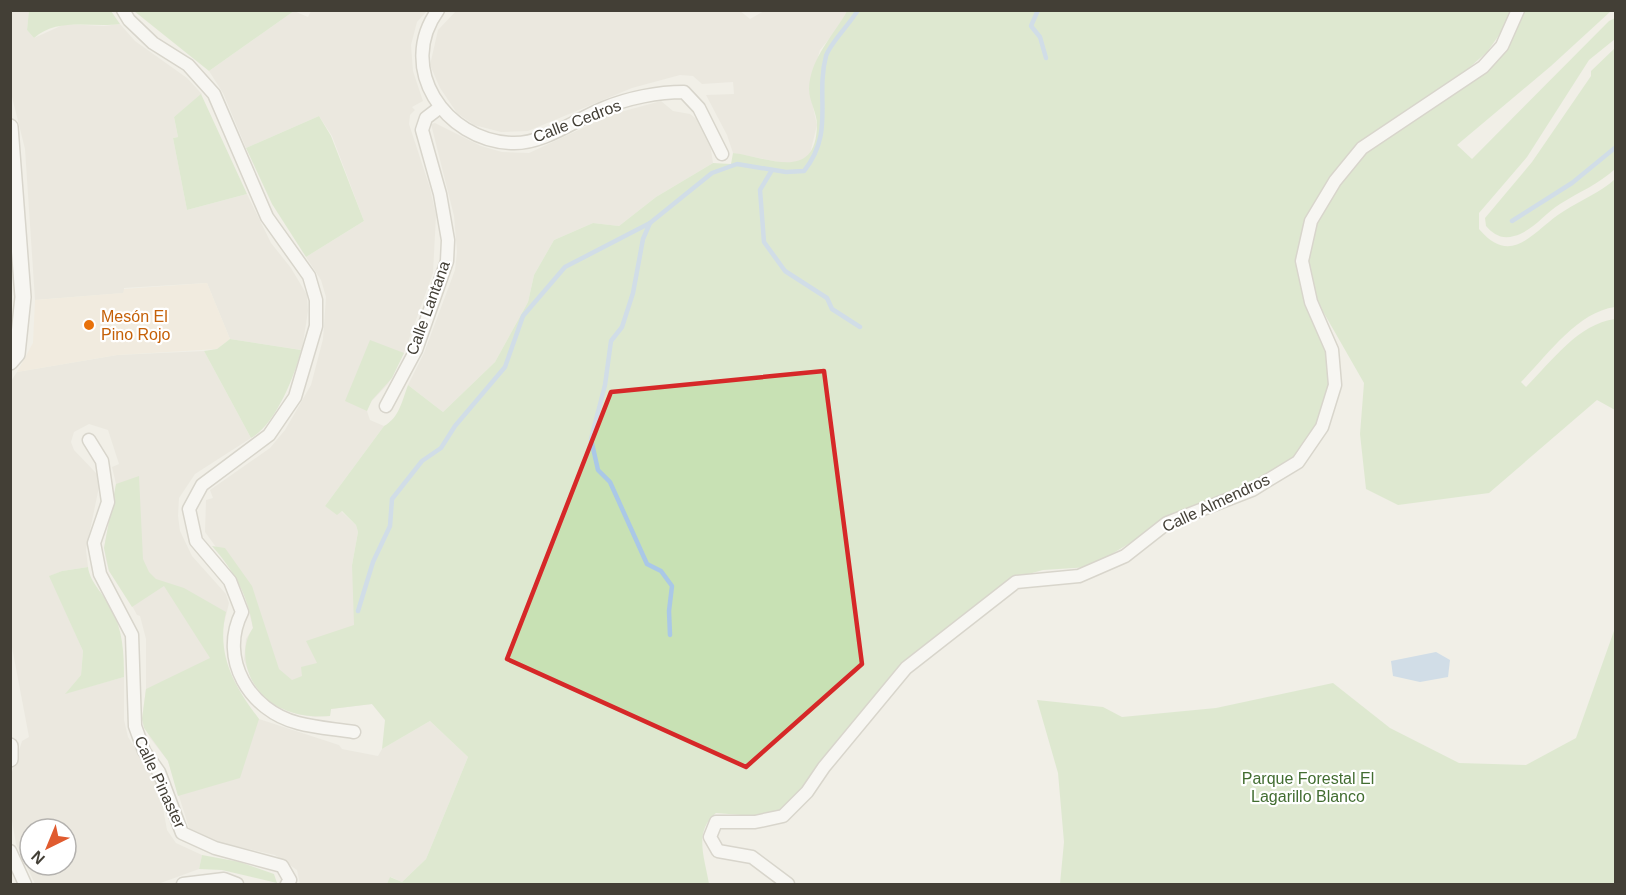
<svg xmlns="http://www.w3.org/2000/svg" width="1626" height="895" font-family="Helvetica,sans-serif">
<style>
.residential{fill:#e4e1d5;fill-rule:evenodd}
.commercial{fill:#f1e7d4}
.green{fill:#c8e1b4}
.water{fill:#aac8e7}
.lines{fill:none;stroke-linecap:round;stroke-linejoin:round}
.stream{stroke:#aac8e7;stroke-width:4.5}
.minor-casing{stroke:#bbb7aa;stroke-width:15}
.tertiary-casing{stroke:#bbb7aa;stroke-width:18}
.minor{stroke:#fff;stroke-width:12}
.tertiary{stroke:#fff;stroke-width:15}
.marked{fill:none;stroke:#d62828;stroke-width:4.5;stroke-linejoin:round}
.food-dot{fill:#e8710a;stroke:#fff;stroke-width:2}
.labels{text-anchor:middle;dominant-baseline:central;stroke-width:4.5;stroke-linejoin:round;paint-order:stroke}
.street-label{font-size:16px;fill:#433f36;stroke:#fff}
.food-label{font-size:16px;fill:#c56008;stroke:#fff;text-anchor:start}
.park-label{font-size:16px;fill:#426d31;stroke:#fff}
</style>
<rect width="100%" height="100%" fill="#f1efe7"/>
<g class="residential">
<path d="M739 10 750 19 764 11H847L837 29 820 50 815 67 809 89 817 125 810 154 801 162 789 164 733 153 727 135 706 95 734 94 733 82 702 84 693 76 680 75 632 88 528 131 501 132 474 125 457 113 440 88 430 65 438 30 456 11Z"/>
<path d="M10 11H29L27 30 34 38 65 24 104 26 120 24 135 41 187 78 200 92 202 94 174 117 178 137 173 138 187 210 247 194 271 243 291 268 307 295 308 311 302 350 230 339 207 283 124 288V293L35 300 25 149 11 93Z"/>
<path d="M294 11 308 17 311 11H427L417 22 411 45 413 71 423 101 412 107 415 110 410 115 409 124 430 188 436 215 433 273 404 353 388 384 368 405 367 411 370 420 384 426 325 506 341 511 356 525 358 532 352 565 385 720 372 704 331 709 330 716 315 717 297 714 272 703 252 680 244 660 246 639 253 628 244 593 232 569 205 532 206 500 213 498 210 490 270 448 285 430 311 385 323 339 326 297 321 280 306 257 364 221 332 136 319 116 246 148 223 93 209 71Z"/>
<path d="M661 101 673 111 690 114 699 121 710 143 713 163 656 197 619 226 593 223 554 240 534 275 528 302 495 362 443 412 408 385 424 353 455 270 457 252 454 216 431 124 435 123 481 146 502 152 529 153 613 114Z"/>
<path d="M204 351 251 438 195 474 179 498 178 516 180 531 192 556 226 594 229 603 222 632 225 662 242 697 259 719 339 745 342 749 378 756 382 749 430 721 468 757 426 859 402 882 391 877 387 884H300L297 870 275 855 213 841 189 828 168 761 150 738 142 719 146 689V639L140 616 137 615 123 589 109 571 106 560 104 548 116 484 112 467 119 464 108 430 89 424 74 432 71 442 74 450 96 473 100 482 86 550 88 567 62 571 50 576 83 651 81 675 66 693 124 677V720L128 737 159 786 167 830 176 843 202 855 199 869 158 884H35L16 844 11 815V775L22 741 29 737 11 642V381L17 372 117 355ZM30 829H66V865H30Z"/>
</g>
<path class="commercial" d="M207 283 230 339 217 349 117 355 17 372 33 343 35 300 123 293 124 289Z"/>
<g class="green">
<path d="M29 10 111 11 120 24C92 28 58 17 34 38L27 30Z"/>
<path d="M134 11 294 10V11L209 71Z"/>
<path d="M847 11H1510L1502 31 1487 52 1461 75 1360 142 1339 166 1312 206 1299 242 1298 263 1309 309 1327 355 1330 386 1316 425 1291 460 1252 484 1135 540 1090 567 1043 570 1011 579 893 673 804 788 780 811 754 816 716 813C693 832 705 858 709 884H387L390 877 402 882 426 859 468 757 430 721 382 749 385 720 372 704 331 709 330 716C314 717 298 716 283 709 252 697 234 655 253 628 248 595 234 571 212 546L225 548 252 586 279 669 292 680 302 676 301 667 317 663 306 641 354 625 352 565 358 532 356 525 342 511 337 515 325 506 384 426C399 418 402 401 408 385L443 412 495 362 528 302 534 275 554 240 593 223 619 226 656 197 713 163 731 164 733 153C768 157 816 183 817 125 817 113 809 101 809 89 810 58 834 35 847 11Z"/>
<path d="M1523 11H1611L1551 66 1457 145 1472 159 1609 21 1615 18V39L1589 60 1527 157 1479 213V229C1513 269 1534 229 1564 211 1581 200 1601 192 1615 179V307C1577 312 1547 356 1521 382L1526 387C1552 361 1578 324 1615 319V410L1597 400 1489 493 1398 505 1366 489 1360 434 1364 383 1313 294 1306 257 1316 224 1328 202 1359 158 1403 126 1466 86 1506 48Z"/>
<path d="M1615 48V169C1599 184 1579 192 1560 204 1544 214 1533 231 1514 236 1502 240 1493 234 1486 226L1485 218 1532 162 1591 76V71Z"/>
<path d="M201 94 247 194 187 210 173 138 178 137 174 117Z"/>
<path d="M319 116 331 136 364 221 306 257 272 204 246 148Z"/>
<path d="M230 339 301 350C295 376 275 425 251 438L204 351 217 349Z"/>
<path d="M370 340 404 353 392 378 372 400 367 411 345 401Z"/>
<path d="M139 476 143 559 149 572 156 579 184 588 226 612C216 655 234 686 259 719L240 778 178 796 168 761 144 728 142 719 146 689 210 658 164 586 132 607 109 571 104 548 116 484Z"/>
<path d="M88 567C90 583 104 594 111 608 123 630 124 653 124 677L65 694 81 675 83 651 49 576 62 571Z"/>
<path d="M1615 628V884H1060L1064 842 1058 773 1037 700 1103 707 1122 717 1216 708 1333 683 1390 728 1459 763 1526 765 1576 738Z"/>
<path d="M202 855 240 862 274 874 277 883 222 870 199 869Z"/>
</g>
<path class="water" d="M1436 652 1450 660 1448 677 1420 682 1393 676 1391 661Z"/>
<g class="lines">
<g class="stream">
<path d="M1038 10 1031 26 1040 37 1046 58"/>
<path d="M772 170 760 190 764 242 785 271 827 298 832 309 860 327"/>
<path d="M1512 221 1572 183 1616 147"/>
<path d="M650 223 643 239 633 293 622 327 611 341 605 385 591 439 598 470 610 482 647 564 661 571 672 586 669 611 670 635"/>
<path d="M358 611 373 562 390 526 392 499 422 461 441 448 455 426 505 367 523 316 565 267 650 223 712 173 737 164 786 172 804 171C835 132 815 98 826 56 830 43 850 24 858 10"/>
</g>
<defs>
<g id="minor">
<path d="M123 10 129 20 153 43 188 65 214 94 267 217 309 276 316 300V326L295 397 269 435 202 485 189 509 196 541 230 581 242 612C218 659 250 711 298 723 316 728 336 729 354 732"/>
<path d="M438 10C396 68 445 140 511 143 543 145 576 119 604 108 628 98 658 92 684 92L699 108 722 154"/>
<path d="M386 406 416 350 447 261 448 240 440 194 422 130 426 118 439 108"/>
<path d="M89 440 102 461 108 502 94 543 100 574 132 635 135 726 144 751 159 772 182 833 215 848 282 866 290 880 287 884"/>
<path d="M10 851 25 884"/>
<path d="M183 884 224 879 237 884"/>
<path d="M788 884 752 857 718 851 710 837 716 822H755L783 816 807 792 824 767 906 668 1016 582 1079 576 1125 556 1167 523 1252 490 1298 462 1322 427 1335 385 1332 350 1311 302 1302 261 1311 221 1335 181 1362 148 1483 67 1502 46 1518 10"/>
</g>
<g id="tertiary">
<path d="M10 127 23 297 17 354 10 362"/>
<path d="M10 746V759"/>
</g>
</defs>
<use href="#minor" class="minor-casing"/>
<use href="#tertiary" class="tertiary-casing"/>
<use href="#minor" class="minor"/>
<use href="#tertiary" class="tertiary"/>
</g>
<path d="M0 0H1626V895H0ZM824 371 862 664 746 767 507 659 611 392Z" fill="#f1efe7" fill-opacity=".55" fill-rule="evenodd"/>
<path class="marked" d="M824 371 862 664 746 767 507 659 611 392Z"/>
<circle class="food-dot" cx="89" cy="325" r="6"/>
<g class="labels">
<g class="street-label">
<text transform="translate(577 121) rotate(-21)">Calle Cedros</text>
<text transform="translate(428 308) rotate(-70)">Calle Lantana</text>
<text transform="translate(1216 503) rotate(-25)">Calle Almendros</text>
<text transform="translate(160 782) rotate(65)">Calle Pinaster</text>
</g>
<g class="food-label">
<text x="101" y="316">Mesón El<tspan x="101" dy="18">Pino Rojo</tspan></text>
</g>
<g class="park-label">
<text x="1308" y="778">Parque Forestal El<tspan x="1308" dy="18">Lagarillo Blanco</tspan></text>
</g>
</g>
<rect width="1626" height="895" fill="none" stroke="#433f36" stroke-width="24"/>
<g transform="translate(48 847) rotate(223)"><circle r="28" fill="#ffffff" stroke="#b4b2af" stroke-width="1.5"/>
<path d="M0-4.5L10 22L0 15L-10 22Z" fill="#e05b2f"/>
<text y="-9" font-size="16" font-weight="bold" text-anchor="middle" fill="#433f36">N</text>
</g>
</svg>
